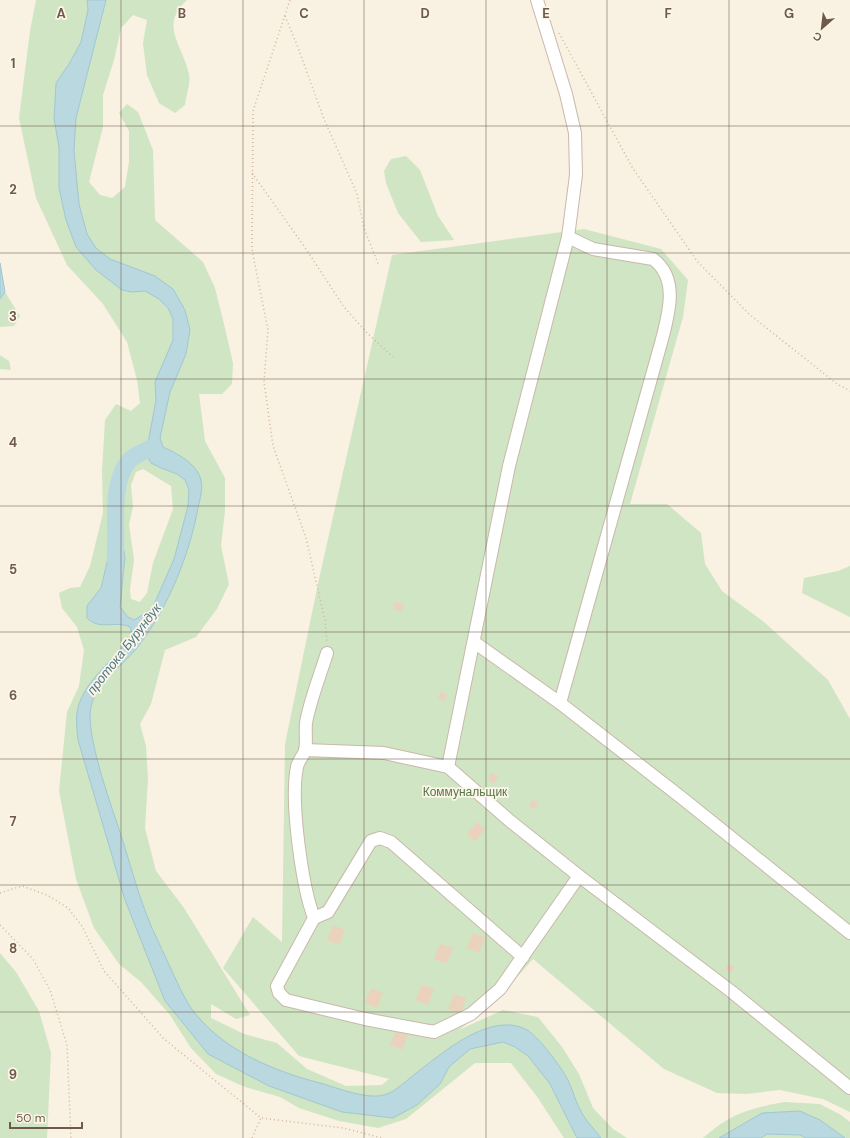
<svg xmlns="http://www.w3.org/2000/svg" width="850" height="1138" font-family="'DM Sans',sans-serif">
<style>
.green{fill:#cfe5c3;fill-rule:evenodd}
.water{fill:#b9d8e0;stroke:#a1c7d1}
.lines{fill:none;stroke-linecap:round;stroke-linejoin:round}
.river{stroke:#b9d8e0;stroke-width:17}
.building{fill:#ebd2bd}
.minor-casing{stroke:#c8b9ab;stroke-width:14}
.path{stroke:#d0b5a1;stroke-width:1.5;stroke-dasharray:1 3;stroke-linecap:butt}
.minor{stroke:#fff;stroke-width:12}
.grid{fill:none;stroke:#6e5a4c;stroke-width:1;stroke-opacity:0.55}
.labels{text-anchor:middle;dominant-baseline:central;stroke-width:3.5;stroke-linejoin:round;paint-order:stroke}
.park-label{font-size:12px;fill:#547848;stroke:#fdf6e8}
.water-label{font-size:13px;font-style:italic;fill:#4c7886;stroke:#fdf6e8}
.grid-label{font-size:13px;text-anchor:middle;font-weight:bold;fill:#6e5a4c;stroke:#fdf6e8;stroke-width:3.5;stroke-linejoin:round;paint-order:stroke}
</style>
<rect width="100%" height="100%" fill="#f9f1e2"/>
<g class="green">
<path d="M36 0H187C159 26 182 44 189 74 191 82 186 96 185 105L175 113 159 103 147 75 143 43 147 20 133 15 121 28 114 60 103 95V127L89 182 100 195 112 198 125 187 129 162V131L119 113 127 104 138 112 153 150 155 220 203 262 215 288 223 320 233 363 232 384 222 394H199L205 441 225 478V511L221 546 229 584 217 609 196 637 165 650 151 704 140 724 146 746 148 779 145 828 156 871 184 908 250 1015 236 1019 211 1004V1018L244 1034 277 1043 307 1069 346 1086 382 1085 389 1079 299 1056 223 968 253 917 282 942 285 744 319 579 392 255 584 229 661 249 688 280 683 317 630 504H667L701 533 705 564 722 591 764 622 828 680 850 719V1112L823 1099 780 1090 746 1094 717 1093 664 1069 533 959 493 1004 459 1030 503 1010 538 1017 562 1047 579 1074 593 1108 613 1129 627 1138H564L538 1098 511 1063H475L406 1119 378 1128 339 1121 299 1108 280 1097 245 1087 216 1074 191 1048 170 1015 141 982 119 964 94 928 76 879 59 791 67 712 79 686 84 650 77 627 62 608 59 593 70 588 80 587 90 566 103 513 102 472 105 420 116 404 131 411 140 403 137 380 127 342 103 304 67 265 36 198 19 118 30 31ZM143 469 171 486 173 509 153 563 147 593 140 602 131 599 130 589 134 560 129 524 133 507 131 485 136 472Z"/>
<path d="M406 156 420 170 438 216 454 240 421 242 398 213 386 183 384 171 391 159Z"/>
<path d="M5 292 20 316 14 326 0 327V299Z"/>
<path d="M0 355 9 361 11 370 0 369Z"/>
<path d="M850 566V617L802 593 804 578 838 571Z"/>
<path d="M0 953 16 972 39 1011 51 1053 47 1138H0Z"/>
<path d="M784 1102 820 1104 841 1115 850 1122V1138H703C731 1113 748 1109 784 1102Z"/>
</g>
<g class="water">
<path d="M87 0H106L76 118 74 151 79 204 87 234 96 248 110 259 155 276 173 289 185 310 190 330 186 354 170 392 160 438 163 447C176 453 197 463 201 480 203 489 200 499 198 508 189 556 169 605 140 644 124 666 97 679 91 707 85 733 110 802 119 829 130 862 138 896 152 928 158 942 165 955 171 969 179 986 187 1006 200 1019 230 1053 277 1072 320 1083 338 1088 369 1101 387 1094 397 1090 406 1081 415 1074 441 1054 491 1010 527 1030 539 1037 560 1066 567 1078 573 1090 576 1104 583 1115 588 1123 595 1130 601 1138H577L550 1084 528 1056 515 1047 503 1042 470 1049 449 1067 440 1084 417 1105 393 1118 342 1112 269 1086 208 1054 165 1001 125 900 78 740C77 731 76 721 77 712 83 679 116 661 132 633L130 627C115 620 100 631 87 618V606L101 588 113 537 118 536 122 539 125 557 120 607 128 617 134 620 152 609 174 559 188 506 189 490 185 480 177 474 161 468 151 463 146 454 156 400 155 382 173 340V319L168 308 159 299 145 291 132 292 122 290 96 270 76 247 66 220 59 188V147L54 119 56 83 69 64 81 42 88 10Z"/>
<path d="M0 263 5 292 0 299Z"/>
<path d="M800 1111 820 1120 845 1138H806L800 1135 767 1134 761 1138H719L762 1113Z"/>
</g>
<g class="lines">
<path class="river" d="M115 559C118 530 109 484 129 461 134 455 144 452 151 448"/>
</g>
<g class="building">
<path d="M395 602 404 604 402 611 393 609Z"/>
<path d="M440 692 447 694 445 701 438 698Z"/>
<path d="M491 773 498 776 495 783 488 780Z"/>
<path d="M531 800 538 802 536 809 529 807Z"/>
<path d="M477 822 485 829 475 841 467 834Z"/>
<path d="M333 925 345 930 339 945 327 940Z"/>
<path d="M472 933 485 937 479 953 467 948Z"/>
<path d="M440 944 453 948 447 963 434 959Z"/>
<path d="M727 964 734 966 732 973 725 971Z"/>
<path d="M421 985 434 989 428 1005 416 1000Z"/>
<path d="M371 988 383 993 377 1008 365 1003Z"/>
<path d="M454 994 466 998 462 1010 458 1012 448 1009Z"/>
<path d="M395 1032 408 1035 402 1050 390 1045Z"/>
</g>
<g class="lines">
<defs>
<g id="minor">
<path d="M474 642 560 703 682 798 850 933"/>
<path d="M327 653C320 676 310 700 306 723 305 732 307 742 305 751 303 756 298 761 297 767 290 801 302 886 314 918L277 986 279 993 286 1000 365 1019 434 1032 471 1014 500 989 579 876"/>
<path d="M560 703 661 343C668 316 680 279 653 259L593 249 568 237"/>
<path d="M305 750 384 753 448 767 510 821 579 876 732 992 850 1088"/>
<path d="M448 767 509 466 568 237 576 175 575 133 566 94 537 0"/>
<path d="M314 918 328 912 371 841 380 838 391 842 523 957"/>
</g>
</defs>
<use href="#minor" class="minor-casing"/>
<g class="path">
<path d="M290 0 253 111 252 250 268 330 264 382 273 446 306 538 325 620 327 642"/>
<path d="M285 16 297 45 324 119 357 194 364 228 379 266"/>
<path d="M559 33 632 167 697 261 749 314 837 384 850 391"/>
<path d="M252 173 304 246 344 307 366 332 393 357"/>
<path d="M0 893 22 886 47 895 68 908 82 926 104 971 163 1038 261 1118 343 1128 382 1138"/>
<path d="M0 925 33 959 50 990 67 1045 71 1138"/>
<path d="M252 1138 261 1118"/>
</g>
<use href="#minor" class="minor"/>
</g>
<path class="grid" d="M121 0V1138M243 0V1138M364 0V1138M486 0V1138M607 0V1138M729 0V1138M0 126H850M0 253H850M0 379H850M0 506H850M0 632H850M0 759H850M0 885H850M0 1012H850"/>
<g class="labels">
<g class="park-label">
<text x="465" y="792">Коммунальщик</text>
</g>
<g class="water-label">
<text transform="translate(124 649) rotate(-52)">протока Бурундук</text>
</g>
</g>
<g class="grid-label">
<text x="61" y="18">A</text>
<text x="182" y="18">B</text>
<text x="304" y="18">C</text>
<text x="425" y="18">D</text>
<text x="546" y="18">E</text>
<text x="668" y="18">F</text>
<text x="789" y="18">G</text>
<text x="13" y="68">1</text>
<text x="13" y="194">2</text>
<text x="13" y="321">3</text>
<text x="13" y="447">4</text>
<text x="13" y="574">5</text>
<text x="13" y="700">6</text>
<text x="13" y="826">7</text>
<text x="13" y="953">8</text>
<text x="13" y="1079">9</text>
</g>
<g transform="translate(822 28) rotate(208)" stroke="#fdf6e8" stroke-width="3" paint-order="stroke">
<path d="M0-3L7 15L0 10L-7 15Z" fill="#6e5a4c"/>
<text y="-6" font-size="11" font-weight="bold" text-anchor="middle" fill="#6e5a4c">С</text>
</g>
<path d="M10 1122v6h72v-6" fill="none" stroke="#6e5a4c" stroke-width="2"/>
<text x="16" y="1122" font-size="12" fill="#6e5a4c" stroke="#fdf6e8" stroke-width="3" paint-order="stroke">50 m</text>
</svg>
